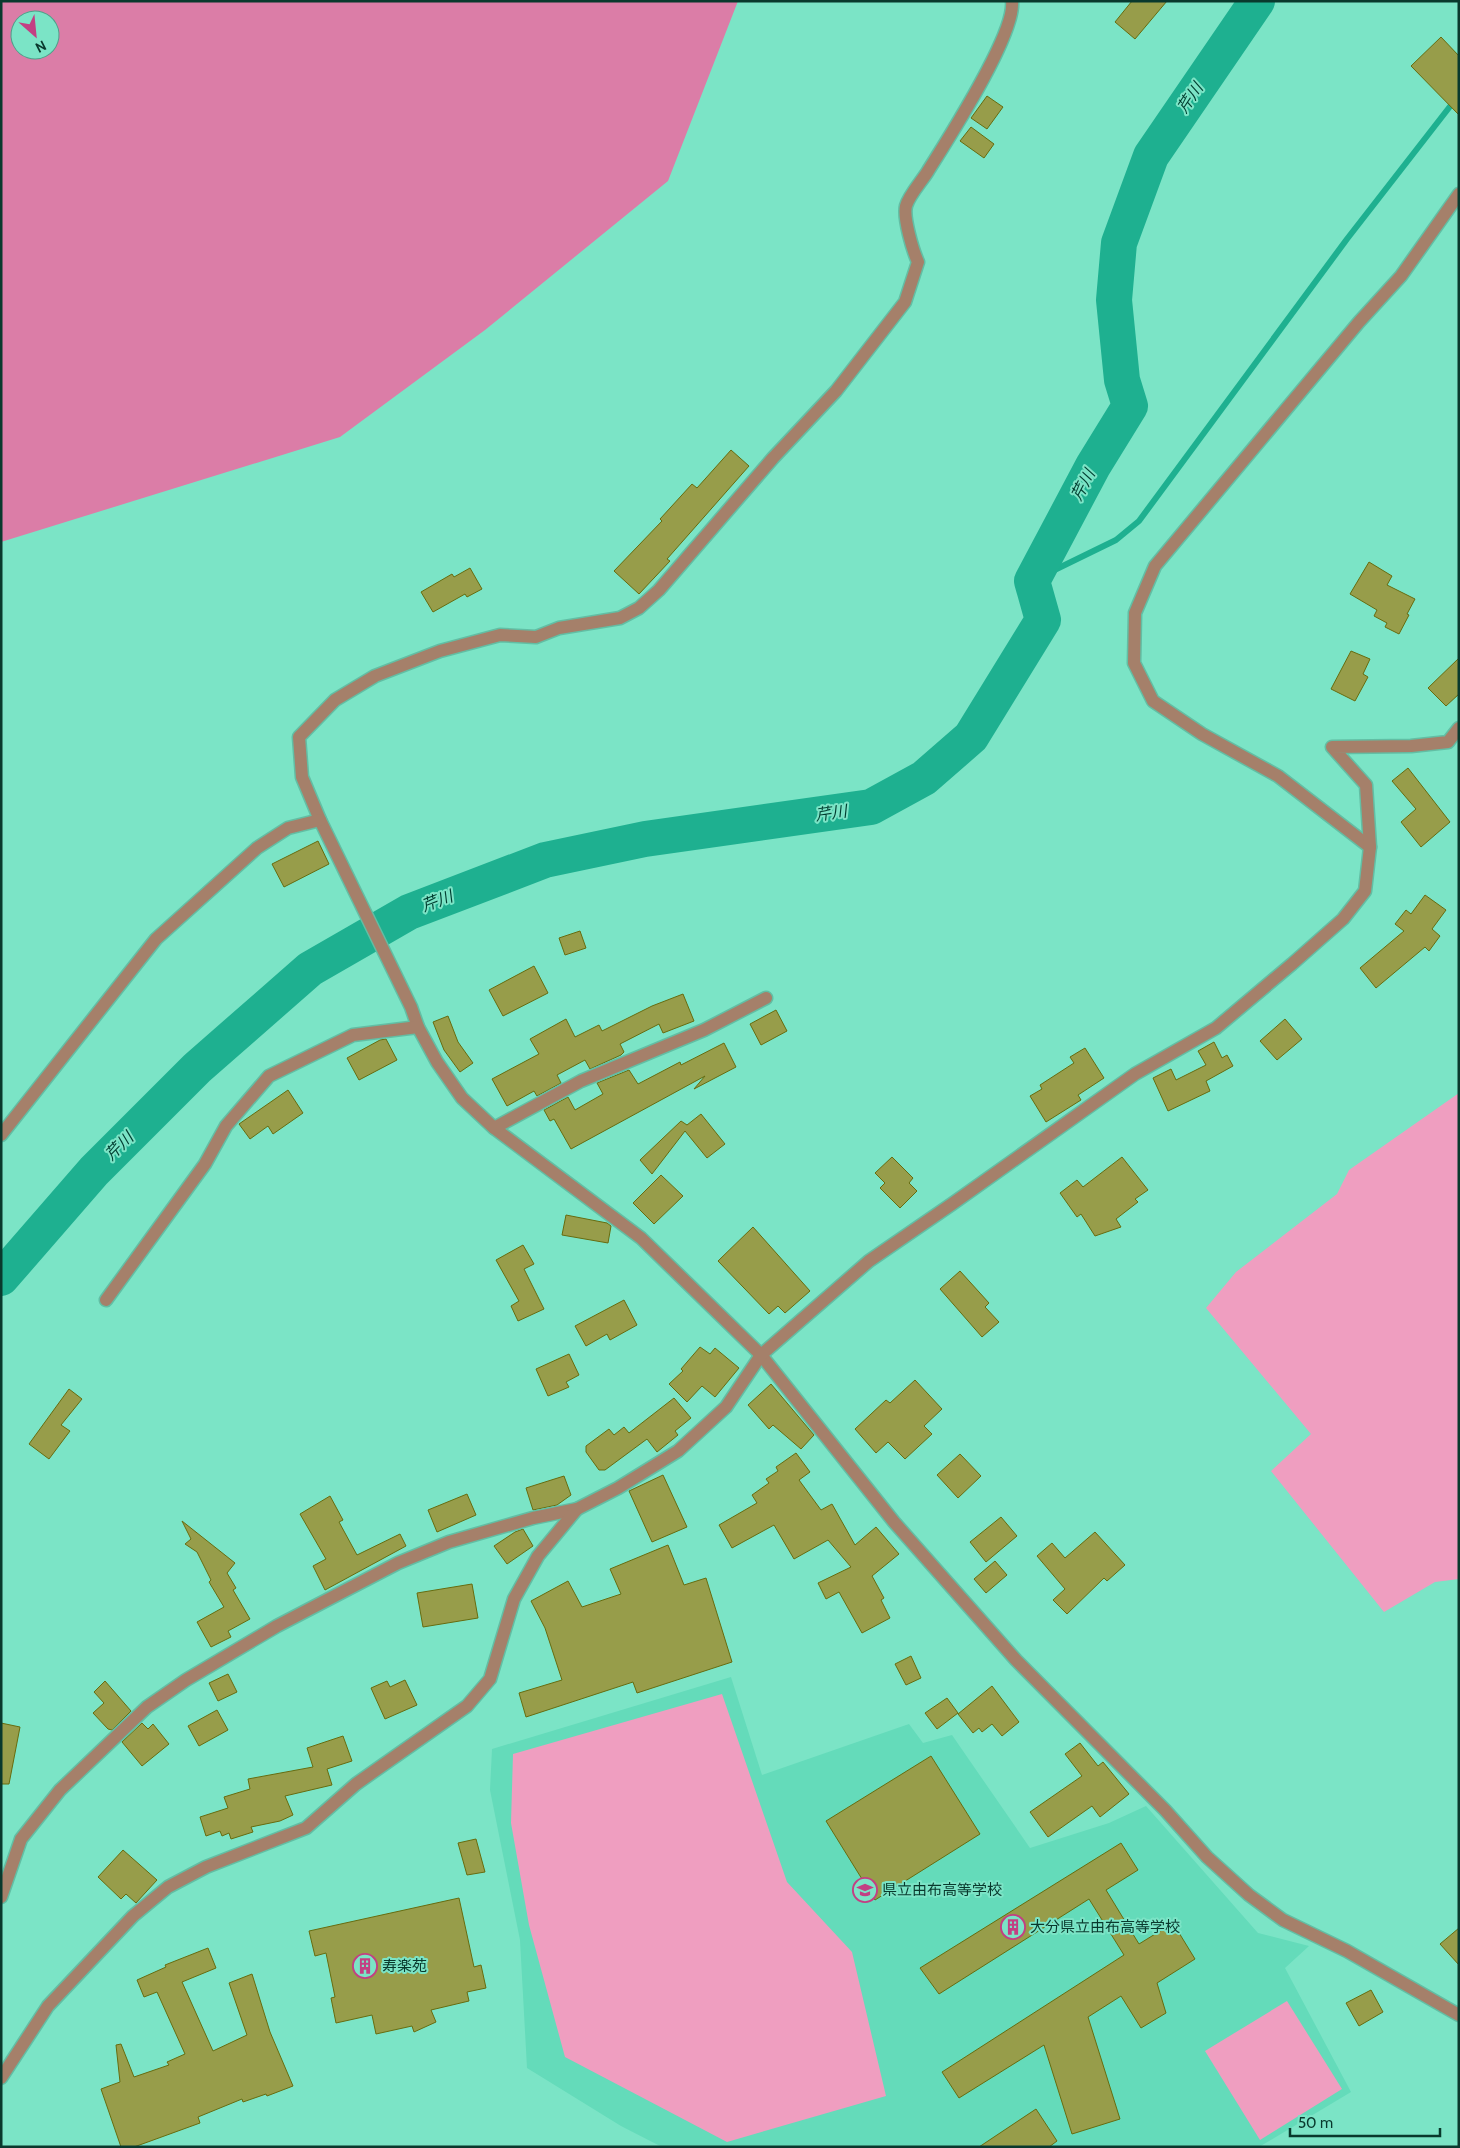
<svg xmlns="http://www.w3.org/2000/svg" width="1460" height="2148" font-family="Cabin,'Noto Sans JP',sans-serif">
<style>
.built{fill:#64dbba}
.green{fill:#ef9ec0}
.forest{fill:#db7da7;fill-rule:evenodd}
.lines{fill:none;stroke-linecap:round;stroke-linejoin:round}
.stream{stroke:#1eb090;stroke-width:6}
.river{stroke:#1eb090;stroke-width:36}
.building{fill:#979d4a;stroke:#676c0f}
.minor-casing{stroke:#62bea4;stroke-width:15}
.minor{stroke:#a5806a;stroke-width:12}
.labels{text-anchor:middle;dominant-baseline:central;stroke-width:4;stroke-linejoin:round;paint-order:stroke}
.poi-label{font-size:15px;fill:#09392d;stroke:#7be4c6;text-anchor:start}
.water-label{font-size:16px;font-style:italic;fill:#003d30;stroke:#7be4c6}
</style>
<rect width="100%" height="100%" fill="#7be4c6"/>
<path class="built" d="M731 1677 762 1775 909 1724 923 1743 952 1735 1030 1848 1109 1823 1146 1806 1258 1933 1309 1946 1285 1968 1351 2092 1259 2147H662L621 2126 527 2068 520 1940 490 1790 492 1749Z"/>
<g class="green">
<path d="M1459 1093V1579L1435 1582 1384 1612 1271 1471 1311 1434 1206 1308 1236 1272 1337 1194 1349 1170Z"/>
<path d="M722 1694 787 1882 852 1952 886 2096 727 2142 565 2057 529 1925 511 1823 513 1754Z"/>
<path d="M1287 2001 1342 2089 1260 2140 1205 2051Z"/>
</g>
<path class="forest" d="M1 1H738L668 181 485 330 340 437 1 542ZM20 20H50V50H20Z"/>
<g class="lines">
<path class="stream" d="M1032 581 1116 540 1139 521 1347 239 1455 100"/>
<path class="river" d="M1 1278 94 1171 197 1068 310 969 409 912 545 860 645 839 871 807 924 778 971 737 1043 620 1032 581 1093 466 1130 406 1122 380 1114 300 1119 243 1151 156 1257 1"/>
</g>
<g class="building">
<path d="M1132 1H1167L1135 39 1115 22Z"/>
<path d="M1441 37 1459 56V115L1411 66Z"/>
<path d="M987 96 1003 107 987 129 971 118Z"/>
<path d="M971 127 994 144 984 158 960 141Z"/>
<path d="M731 450 749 466 667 559 670 561 639 594 614 571 662 521 660 519 692 484 697 488Z"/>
<path d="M1369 562 1392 576 1387 585 1415 599 1407 614 1409 615 1399 634 1385 627 1387 623 1374 616 1377 610 1350 594Z"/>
<path d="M470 568 482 589 467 597 465 594 433 612 421 592 452 574 454 577Z"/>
<path d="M1351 651 1370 659 1363 674 1368 677 1355 701 1331 689Z"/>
<path d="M1459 658V694L1446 706 1428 688Z"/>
<path d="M1408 768 1450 822 1421 847 1401 822 1416 809 1392 781Z"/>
<path d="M318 841 329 864 284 887 272 864Z"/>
<path d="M1425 895 1446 910 1432 929 1440 936 1429 951 1425 947 1376 988 1360 968 1404 931 1395 924 1406 910 1411 914Z"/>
<path d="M580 931 586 948 565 955 559 938Z"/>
<path d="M534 966 548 993 503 1016 489 990Z"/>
<path d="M683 994 694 1021 663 1033 659 1024 620 1044 624 1052 621 1055 590 1069 585 1060 557 1075 561 1083 537 1096 534 1091 507 1106 492 1079 539 1054 530 1039 566 1019 575 1037 599 1025 602 1031 652 1006Z"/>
<path d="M776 1010 787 1031 761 1045 750 1024Z"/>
<path d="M448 1016 458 1042 473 1063 460 1072 444 1050 433 1022Z"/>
<path d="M1285 1019 1302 1039 1277 1060 1260 1041Z"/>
<path d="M386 1039 397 1060 359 1080 347 1058 380 1040Z"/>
<path d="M1214 1042 1222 1058 1227 1055 1233 1066 1206 1081 1210 1091 1168 1111 1153 1078 1171 1069 1176 1080 1206 1065 1198 1051Z"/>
<path d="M724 1043 736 1067 694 1089 705 1076 571 1149 554 1119 550 1121 544 1110 568 1097 575 1110 603 1094 597 1083 629 1070 638 1084 680 1062 681 1065Z"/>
<path d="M1085 1048 1104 1078 1078 1095 1081 1100 1046 1122 1030 1096 1042 1089 1040 1085 1074 1063 1070 1057Z"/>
<path d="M288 1090 303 1113 273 1134 268 1126 250 1139 239 1124Z"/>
<path d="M701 1114 725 1144 707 1158 685 1131 652 1174 640 1160 681 1121 687 1125Z"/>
<path d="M892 1157 913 1178 909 1183 917 1191 900 1208 880 1188 885 1183 875 1173Z"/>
<path d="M1122 1157 1148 1190 1135 1199 1138 1202 1116 1219 1121 1227 1095 1236 1081 1214 1077 1217 1060 1193 1077 1180 1083 1187Z"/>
<path d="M661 1175 683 1196 654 1224 633 1203Z"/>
<path d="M566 1215 607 1223 611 1226 608 1243 562 1235Z"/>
<path d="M753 1227 810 1291 785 1313 778 1306 769 1314 718 1261Z"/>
<path d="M523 1245 534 1264 524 1269 544 1309 518 1321 511 1306 519 1301 496 1260Z"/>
<path d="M960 1271 989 1303 985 1307 999 1322 982 1337 940 1289Z"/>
<path d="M624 1300 637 1325 610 1340 607 1334 586 1346 575 1326Z"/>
<path d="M700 1347 710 1354 715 1348 739 1368 715 1397 702 1386 687 1402 669 1384 683 1371 681 1369Z"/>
<path d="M569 1354 579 1375 566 1382 569 1387 548 1396 536 1369Z"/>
<path d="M915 1380 942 1409 924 1426 932 1434 905 1459 888 1442 876 1453 855 1429 886 1400 890 1403Z"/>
<path d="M771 1384 814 1435 801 1449 773 1425 769 1429 748 1405Z"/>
<path d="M69 1389 82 1399 61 1425 70 1431 49 1459 29 1444Z"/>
<path d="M674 1398 691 1418 675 1431 678 1435 657 1452 647 1439 605 1470H599L586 1452V1446L609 1429 614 1435 624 1427 629 1433Z"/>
<path d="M796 1453 810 1472 799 1480 821 1510 832 1504 855 1545 876 1527 899 1554 872 1576 884 1598 881 1600 890 1618 862 1633 839 1592 826 1599 818 1583 851 1567 828 1540 794 1559 774 1525 732 1548 719 1525 757 1503 752 1495 769 1483 766 1479 778 1471 776 1467Z"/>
<path d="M960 1454 981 1476 958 1498 937 1475Z"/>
<path d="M663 1475 687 1527 652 1542 629 1491Z"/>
<path d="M564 1476 571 1495 557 1505 533 1510 526 1488Z"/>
<path d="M467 1494 476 1515 437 1532 428 1510Z"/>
<path d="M330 1496 343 1520 339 1522 357 1555 400 1534 406 1546 325 1590 313 1566 326 1559 300 1514Z"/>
<path d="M1001 1517 1017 1536 986 1562 970 1542Z"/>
<path d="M182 1521 235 1563 227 1573 236 1588 233 1590 250 1619 228 1631 231 1637 211 1647 197 1622 224 1607 209 1582 211 1580 197 1552 185 1544 191 1539Z"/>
<path d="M523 1529 533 1546 507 1564 494 1546 515 1532Z"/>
<path d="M1095 1532 1125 1565 1107 1581 1104 1578 1067 1614 1053 1600 1065 1589 1037 1556 1052 1543 1065 1558Z"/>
<path d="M668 1545 684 1585 706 1578 732 1662 637 1693 633 1682 526 1717 519 1693 562 1680 545 1628 531 1601 568 1581 582 1607 621 1594 610 1569Z"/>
<path d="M995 1561 1007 1575 986 1593 974 1579Z"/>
<path d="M472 1584 478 1618 423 1627 417 1593Z"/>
<path d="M911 1656 921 1678 906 1685 895 1664Z"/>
<path d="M228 1674 237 1692 218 1701 209 1683Z"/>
<path d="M405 1680 417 1705 385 1719 371 1688 387 1681 390 1687Z"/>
<path d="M105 1681 131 1711 112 1730 108 1729 93 1713 104 1703 94 1692Z"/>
<path d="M992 1686 1019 1722 1002 1736 992 1724 982 1732 979 1728 973 1733 958 1714Z"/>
<path d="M947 1698 958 1713 937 1729 925 1713Z"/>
<path d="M217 1710 228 1730 199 1746 188 1726Z"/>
<path d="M1 1723 20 1727 9 1784H1Z"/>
<path d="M142 1723 148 1729 153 1724 169 1744 142 1766 122 1742Z"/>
<path d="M343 1736 352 1761 327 1769 332 1785 285 1796 293 1815 280 1821 251 1827 253 1832 231 1839 229 1833 222 1836 220 1831 206 1836 200 1817 228 1808 224 1797 250 1789 248 1779 313 1767 307 1748Z"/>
<path d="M1080 1743 1098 1766 1103 1762 1129 1794 1100 1817 1092 1806 1048 1837 1030 1812 1082 1776 1065 1754Z"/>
<path d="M931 1756 980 1834 875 1900 826 1821Z"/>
<path d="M476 1839 485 1872 467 1875 458 1843Z"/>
<path d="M1121 1843 1138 1870 1106 1890 1139 1944 1173 1923 1195 1959 1157 1983 1166 2013 1141 2028 1121 1996 1088 2017 1120 2119 1072 2134 1044 2045 959 2098 942 2072 1124 1955 1089 1899 939 1994 920 1968Z"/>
<path d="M123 1850 157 1880 136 1903 126 1894 121 1899 98 1877Z"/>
<path d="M459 1898 474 1967 481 1965 486 1988 467 1992 469 2001 431 2010 436 2022 414 2032 412 2026 376 2034 372 2015 336 2023 331 1998 335 1997 326 1953 315 1956 309 1931Z"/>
<path d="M1459 1928V1965L1440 1944Z"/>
<path d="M208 1948 216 1968 182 1982 213 2051 247 2035 229 1983 252 1974 270 2032 293 2086 267 2096 266 2094 243 2102 242 2099 198 2117 200 2123 134 2147H121L101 2089 120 2082 116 2045 121 2044 134 2077 169 2065 167 2062 185 2054 157 1992 144 1997 137 1980 166 1967 165 1965Z"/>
<path d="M1371 1990 1383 2012 1359 2026 1346 2003Z"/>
<path d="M1036 2109 1057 2141 1049 2147H979Z"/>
</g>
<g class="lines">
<defs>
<g id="minor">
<path d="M1012 1C1016 34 948 139 928 171 922 181 909 195 906 206 903 218 913 251 918 262L905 302 836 391 773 458 659 590 639 608 620 618 559 628 536 637 500 635 440 651 375 676 335 700 299 737 302 777 320 820 411 1007 418 1027 437 1062 462 1098 494 1128 641 1238 761 1355 894 1522 1016 1660 1165 1810 1207 1857 1249 1895 1283 1920 1347 1951 1459 2015"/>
<path d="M1370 847 1278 776 1202 734 1153 701 1134 663 1135 613 1155 566 1359 322 1401 276 1459 194"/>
<path d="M494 1128 581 1081 704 1030 766 998"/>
<path d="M1 1135 156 939 257 848 288 828 320 820"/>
<path d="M106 1300 205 1164 226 1126 269 1076 353 1035 418 1027"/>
<path d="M1 1897 21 1839 60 1790 147 1707 186 1680 277 1626 398 1563 449 1542 533 1518 577 1509 618 1488 678 1451 726 1407 761 1355 869 1261 952 1204 1135 1074 1216 1028 1292 964 1343 919 1365 891 1370 847 1366 785 1332 747 1411 746 1448 742 1459 728"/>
<path d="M1 2078 48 2006 133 1916 168 1887 206 1867 306 1828 356 1784 467 1706 490 1679 514 1599 538 1556 577 1509"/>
</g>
</defs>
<use href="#minor" class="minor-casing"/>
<use href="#minor" class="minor"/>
</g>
<defs>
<symbol id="school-ring" viewBox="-11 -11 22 22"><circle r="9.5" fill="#7be4c6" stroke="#c33f83" stroke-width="1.5"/><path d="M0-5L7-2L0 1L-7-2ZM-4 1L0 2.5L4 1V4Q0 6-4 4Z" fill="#c33f83"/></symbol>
<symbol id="building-ring" viewBox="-11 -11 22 22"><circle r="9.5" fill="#7be4c6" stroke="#c33f83" stroke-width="1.5"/><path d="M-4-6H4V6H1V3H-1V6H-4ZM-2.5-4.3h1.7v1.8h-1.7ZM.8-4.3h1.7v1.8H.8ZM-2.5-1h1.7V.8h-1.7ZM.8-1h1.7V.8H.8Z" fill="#c33f83"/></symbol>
</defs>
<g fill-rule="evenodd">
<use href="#school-ring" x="851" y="1876" width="28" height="28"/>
<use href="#building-ring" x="999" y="1913" width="28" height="28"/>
<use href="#building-ring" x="351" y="1952" width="28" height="28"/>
</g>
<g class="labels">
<g class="poi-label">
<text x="882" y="1890">県立由布高等学校</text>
<text x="1030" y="1927">大分県立由布高等学校</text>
<text x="382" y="1966">寿楽苑</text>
</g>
<g class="water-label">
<text transform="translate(1190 98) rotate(-56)">芹川</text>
<text transform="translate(1083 485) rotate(-62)">芹川</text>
<text transform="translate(831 813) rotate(-8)">芹川</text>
<text transform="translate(437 901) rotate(-21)">芹川</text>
<text transform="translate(119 1146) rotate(-45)">芹川</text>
</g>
</g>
<rect width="1460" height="2148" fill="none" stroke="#09392d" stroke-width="5"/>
<g transform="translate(35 35) rotate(153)"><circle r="24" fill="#7be4c6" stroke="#4da089"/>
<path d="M0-4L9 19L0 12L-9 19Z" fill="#c33f83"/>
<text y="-8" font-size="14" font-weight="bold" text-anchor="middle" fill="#09392d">N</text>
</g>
<path d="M1290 2128v8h150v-8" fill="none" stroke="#09392d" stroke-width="2.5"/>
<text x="1298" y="2128" font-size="15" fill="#09392d" stroke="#7be4c6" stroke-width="4" paint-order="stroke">50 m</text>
</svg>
